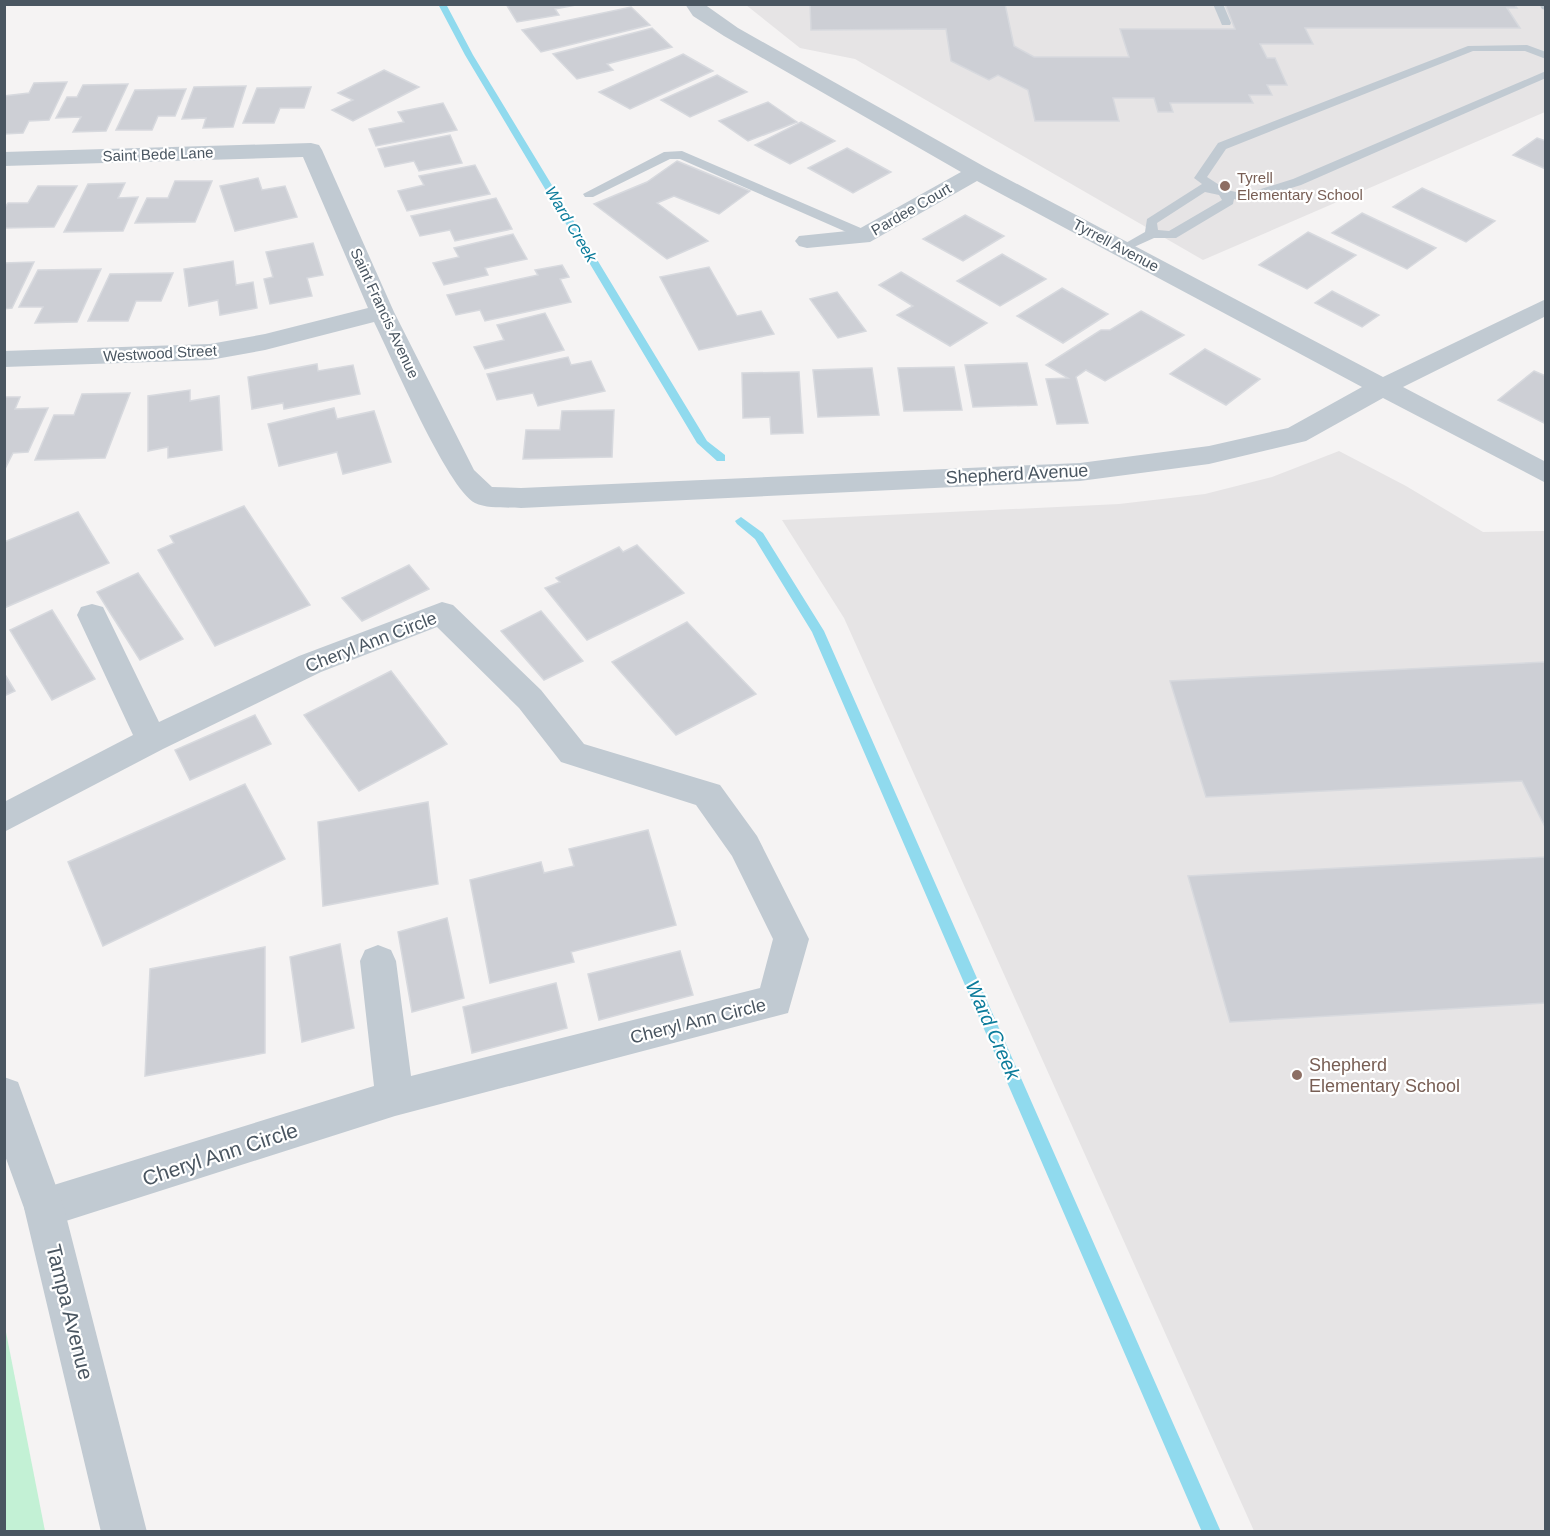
<svg xmlns="http://www.w3.org/2000/svg" width="1550" height="1536" font-family="Helvetica,sans-serif">
<style>
.education{fill:#e6e4e5}
.green{fill:#c3f1d5}
.lines{fill:none;stroke-linecap:round;stroke-linejoin:round}
.stream{fill:#90daee;fill-rule:evenodd}
.building{fill:#cdcfd5;stroke:#d7d9de;stroke-width:1.5}
.service{fill:#c1cad2;fill-rule:evenodd}
.minor{fill:#c1cad2;fill-rule:evenodd}
.tertiary{fill:#c1cad2;fill-rule:evenodd}
.education-dot{fill:#8d6e63;stroke:#fff;stroke-width:2}
.labels{text-anchor:middle;dominant-baseline:central;stroke-width:4.5;stroke-linejoin:round;paint-order:stroke}
.far-street-label{font-size:15px;fill:#4a5661;stroke:#fff}
.far-education-label{font-size:15px;fill:#785e54;stroke:#fff;text-anchor:start}
.far-water-label{font-size:16px;font-style:italic;fill:#0c7c9b;stroke:#fff}
.street-label{font-size:18px;fill:#4a5661;stroke:#fff}
.education-label{font-size:18px;fill:#785e54;stroke:#fff;text-anchor:start}
.water-label{font-size:20px;font-style:italic;fill:#0c7c9b;stroke:#fff}
.near-street-label{font-size:21px;fill:#4a5661;stroke:#fff}
</style>
<rect width="100%" height="100%" fill="#f5f3f3"/>
<g class="education">
<path d="M746 5H1545V112L1203 260 855 59 800 48Z"/>
<path d="M1339 451 1406 486 1483 532 1545 531V1531H1254L844 618 782 520 1119 504 1205 494 1272 477Z"/>
</g>
<path class="green" d="M5 1327 45 1531H5Z"/>
<g class="lines">
<g class="stream">
<path d="M438 4H446L473 55 707 441 725 455V461H717L697 443 465 55Z"/>
<path d="M741 517 763 533 824 631 1221 1532H1202L812 632 755 539 737 524 735 521Z"/>
</g>
</g>
<g class="building">
<path d="M506 4H581L555 9 559 15 517 22Z"/>
<path d="M810 4H1005L1014 46 1034 57H1129L1120 29H1235L1225 4H1514L1517 8H1507L1520 28H1305L1313 44H1260L1267 58H1275L1287 85H1267L1272 95H1249L1253 103H1170L1173 112H1158L1154 98H1113L1119 121H1035L1028 90 998 75 989 80 951 61 946 29 811 30Z"/>
<path d="M631 7 650 25 541 52 522 30Z"/>
<path d="M652 28 672 47 607 64 613 70 577 79 553 54Z"/>
<path d="M683 54 713 71 630 109 599 92Z"/>
<path d="M384 70 419 87 353 121 332 110 353 100 338 93Z"/>
<path d="M717 75 747 92 690 117 661 100Z"/>
<path d="M67 82 49 120 29 121 23 133 4 134V96L29 93 34 83Z"/>
<path d="M128 84 106 131 73 132 81 117 56 118 67 97H77L83 85Z"/>
<path d="M246 86 233 127 203 128 206 118 182 119 194 87Z"/>
<path d="M311 87 304 108H280L274 123H243L257 88Z"/>
<path d="M186 89 175 116H158L152 130H116L135 90Z"/>
<path d="M768 102 797 122 748 141 719 121Z"/>
<path d="M443 103 457 130 376 146 369 129 404 122 398 112Z"/>
<path d="M801 122 835 141 790 164 755 145Z"/>
<path d="M450 135 462 163 419 171 414 161 385 167 378 149Z"/>
<path d="M1537 138 1546 141V169L1513 155Z"/>
<path d="M847 148 891 172 853 193 808 168Z"/>
<path d="M677 161 750 191 719 214 674 196 657 203 708 241 667 259 594 204 647 182Z"/>
<path d="M475 165 490 194 407 211 398 191 424 185 419 176Z"/>
<path d="M258 178 262 190 285 186 297 217 235 231 220 186Z"/>
<path d="M175 181H212L195 222 135 223 147 198H168Z"/>
<path d="M125 183 118 198 138 197 123 231 64 232 88 184Z"/>
<path d="M38 186H77L54 227 4 228V209L8 203H28Z"/>
<path d="M1422 188 1495 221 1466 242 1393 207Z"/>
<path d="M496 198 512 229 455 241 450 230 420 236 411 216Z"/>
<path d="M1362 213 1436 248 1407 269 1332 233Z"/>
<path d="M965 215 1004 236 963 261 923 239Z"/>
<path d="M1308 232 1356 255 1307 289 1259 265Z"/>
<path d="M513 234 527 259 485 268 488 275 444 285 433 263 459 257 454 248Z"/>
<path d="M313 243 323 275 307 278 312 296 270 304 264 279 273 277 266 252Z"/>
<path d="M1002 254 1046 279 1000 306 957 281Z"/>
<path d="M233 261 236 285 253 282 257 308 220 315 218 300 189 306 184 269Z"/>
<path d="M34 262 12 308 4 309V263Z"/>
<path d="M562 265 569 277 560 279 571 302 485 321 480 310 456 315 447 295 538 275 535 270Z"/>
<path d="M709 267 737 316 761 311 774 334 699 350 660 277Z"/>
<path d="M101 269 77 322 35 323 43 307H19L38 270Z"/>
<path d="M901 272 987 323 950 346 897 315 913 306 879 285Z"/>
<path d="M173 273 161 301H136L128 321H88L110 274Z"/>
<path d="M1062 288 1108 314 1063 343 1017 316Z"/>
<path d="M1332 291 1379 315 1362 327 1315 303Z"/>
<path d="M837 292 866 331 838 338 810 299Z"/>
<path d="M1141 311 1184 335 1105 381 1086 370 1076 377 1088 423 1057 424 1046 379 1068 378 1046 365 1101 330H1110Z"/>
<path d="M545 313 564 350 485 369 474 347 504 340 497 325Z"/>
<path d="M1205 349 1260 379 1226 405 1170 374Z"/>
<path d="M568 357 571 365 591 361 605 391 538 406 533 393 497 400 487 374Z"/>
<path d="M1027 363 1037 405 973 407 965 365Z"/>
<path d="M317 364 318 371 353 365 360 394 284 409 283 403 252 409 248 377Z"/>
<path d="M954 367 962 410 904 411 898 368Z"/>
<path d="M872 368 879 415 818 417 813 370Z"/>
<path d="M1534 371 1546 376V424L1498 400Z"/>
<path d="M799 372 803 433 771 434 770 417 743 418 742 373Z"/>
<path d="M190 390V401L219 396 222 450 168 458V447L148 451V396Z"/>
<path d="M130 393 105 458 35 460 54 415H74L82 394Z"/>
<path d="M4 397H20L15 409 48 408 28 452 13 453 4 471Z"/>
<path d="M334 408 337 419 374 411 391 462 343 474 337 452 279 466 268 424Z"/>
<path d="M614 410 612 457 523 459 526 430H560L562 411Z"/>
<path d="M244 506 310 605 215 646 158 550 174 543 170 536Z"/>
<path d="M78 512 109 563 4 608V542Z"/>
<path d="M637 545 684 593 587 640 545 588 560 582 556 578 619 547 623 552Z"/>
<path d="M409 565 429 589 362 621 342 598Z"/>
<path d="M138 573 183 639 140 660 97 592Z"/>
<path d="M52 610 95 679 52 700 10 630Z"/>
<path d="M541 611 583 661 544 680 501 631Z"/>
<path d="M687 622 756 694 676 735 612 662Z"/>
<path d="M1546 662V829L1522 781 1206 797 1170 681Z"/>
<path d="M391 671 447 744 359 791 304 715Z"/>
<path d="M4 673 15 691 4 696Z"/>
<path d="M255 715 271 744 190 780 175 750Z"/>
<path d="M245 784 285 859 103 946 68 862Z"/>
<path d="M428 802 438 884 323 906 318 822Z"/>
<path d="M648 830 676 925 571 952 574 962 490 983 470 880 541 862 544 873 574 866 569 849Z"/>
<path d="M1546 857V1003L1230 1022 1188 876Z"/>
<path d="M447 918 464 998 412 1012 398 932Z"/>
<path d="M340 944 354 1028 302 1042 290 957Z"/>
<path d="M265 947V1053L145 1076 150 969Z"/>
<path d="M680 951 693 995 599 1020 588 974Z"/>
<path d="M556 983 567 1028 472 1053 463 1007Z"/>
</g>
<g class="lines">
<g class="service">
<path d="M1213 4H1223L1231 23 1230 25H1222Z"/>
<path d="M1539 4H1546V10L1542 9Z"/>
<path d="M1468 46 1527 45 1546 52V59L1525 51H1473L1226 149 1207 177 1227 190 1245 194 1293 179 1546 71V78L1301 185 1245 202 1234 199 1233 204 1176 238H1154L1123 252 1117 248 1145 232 1147 219 1202 184 1194 178 1218 143ZM1205 192 1219 195 1222 200 1169 231 1158 230 1157 223Z"/>
<path d="M682 151 870 232 871 235 870 238H860L680 159H670L593 197H585L583 194 664 152Z"/>
</g>
<g class="minor">
<path d="M685 4H704L738 28 985 167 1383 377 1546 299V316L1403 387 1546 462V483L1383 398 1306 441 1209 464 1080 481 521 508C507 507 487 509 475 503 447 488 391 356 374 322L265 350 210 360 4 367V351L210 344 265 334 368 308 303 157 4 166V152L311 143 319 145 322 150 394 312 474 470 492 487 521 488 1080 463 1209 446 1288 428 1362 387 977 181 870 242 807 248 799 246 795 241 799 236 857 230 961 172 724 36 693 16Z"/>
<path d="M442 602 453 605 541 690 584 744 720 785 757 836 809 939 788 1013 395 1116 44 1228 30 1222 24 1208 30 1194 44 1188 374 1086 360 961 365 950 378 945 391 950 396 961 411 1076 760 988 773 939 732 856 696 805 561 762 519 708 437 627 321 672 163 749 4 832V802L133 735 77 615 81 607 92 604 103 607 159 722 299 656Z"/>
</g>
<path class="tertiary" d="M4 1077 18 1082 64 1208 147 1532H101L24 1208 4 1153Z"/>
</g>
<g class="education-dot">
<circle cx="1225" cy="186" r="6"/>
<circle cx="1297" cy="1075" r="6"/>
</g>
<g class="labels">
<g class="far-street-label">
<text transform="translate(158 154) rotate(-2)">Saint Bede Lane</text>
<text transform="translate(911 209) rotate(-30)">Pardee Court</text>
<text transform="translate(1116 245) rotate(28)">Tyrrell Avenue</text>
<text transform="translate(385 313) rotate(65)">Saint Francis Avenue</text>
<text transform="translate(160 353) rotate(-3)">Westwood Street</text>
</g>
<g class="far-education-label">
<text x="1237" y="177">Tyrell<tspan x="1237" dy="17">Elementary School</tspan></text>
</g>
<g class="far-water-label">
<text transform="translate(571 224) rotate(59)">Ward Creek</text>
</g>
<g class="street-label">
<text transform="translate(1017 474) rotate(-3)">Shepherd Avenue</text>
<text transform="translate(371 642) rotate(-21)">Cheryl Ann Circle</text>
<text transform="translate(698 1021) rotate(-14)">Cheryl Ann Circle</text>
</g>
<g class="education-label">
<text x="1309" y="1065">Shepherd<tspan x="1309" dy="21">Elementary School</tspan></text>
</g>
<g class="water-label">
<text transform="translate(993 1030) rotate(66)">Ward Creek</text>
</g>
<g class="near-street-label">
<text transform="translate(220 1154) rotate(-18)">Cheryl Ann Circle</text>
<text transform="translate(70 1312) rotate(76)">Tampa Avenue</text>
</g>
</g>
<rect width="1550" height="1536" fill="none" stroke="#4a5661" stroke-width="12"/>
</svg>
